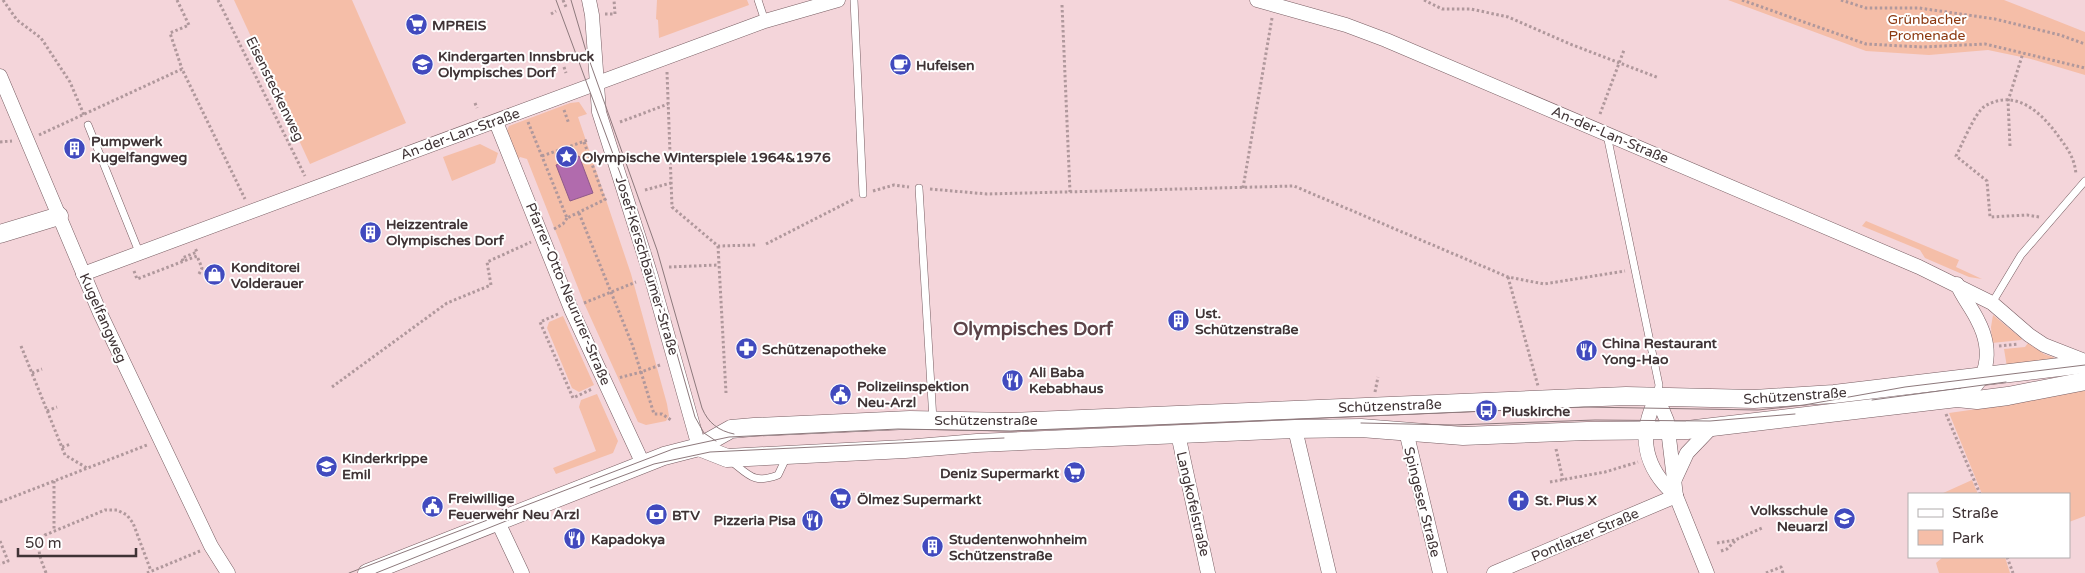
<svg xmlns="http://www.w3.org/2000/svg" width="2085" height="573" font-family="'Varela Round',sans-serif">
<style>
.green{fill:#f5bea8}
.water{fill:#b16bad;stroke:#8f5a89}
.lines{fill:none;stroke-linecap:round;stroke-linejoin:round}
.service-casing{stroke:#775d62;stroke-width:8}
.minor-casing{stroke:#775d62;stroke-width:15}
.tertiary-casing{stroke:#775d62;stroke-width:19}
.path{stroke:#b0989c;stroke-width:3;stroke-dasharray:2.5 2.5;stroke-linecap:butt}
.service{stroke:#fff;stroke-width:7}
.minor{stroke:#fff;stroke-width:14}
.tertiary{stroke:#fff;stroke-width:18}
.tram{stroke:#8d797c;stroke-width:1}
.labels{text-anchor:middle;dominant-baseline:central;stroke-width:4;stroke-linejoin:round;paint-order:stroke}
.park-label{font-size:14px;fill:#8c3911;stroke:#fff}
.poi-label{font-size:14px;font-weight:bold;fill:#3f3335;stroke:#fff;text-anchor:start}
.street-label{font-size:14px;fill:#3f3335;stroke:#fff}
.district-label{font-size:19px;font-weight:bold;fill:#5d4449;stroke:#fff}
</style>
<rect width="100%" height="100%" fill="#f4d5da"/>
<g class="green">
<path d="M234 0H352L406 123 310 164Z"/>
<path d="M657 0H747L749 5 659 38 658 20 656 19Z"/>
<path d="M1728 0H2004L2085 32V75L2031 59 1988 50 1929 55 1866 51Z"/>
<path d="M579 102 587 114 578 117 631 274 667 404 669 416 666 421 646 425 638 422 584 303 527 159 520 157 517 161 506 133 509 126 570 103Z"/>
<path d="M480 144 498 153 495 163 452 181 443 157Z"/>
<path d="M1866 221 1959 260 1956 267 1982 279 1969 277 1925 258 1920 250 1862 226Z"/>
<path d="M1993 315 2022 339 2021 340 1992 343 1991 327Z"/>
<path d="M563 316 594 385 579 392 572 388 547 328 549 322Z"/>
<path d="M2028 343 2044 354 2058 359 2007 367 2004 349 2025 347Z"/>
<path d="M2085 389V516L2069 522V494H1982L1949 413 2005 405Z"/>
<path d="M597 394 618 441 613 453 556 474 553 468 596 451 579 407 581 400Z"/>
<path d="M1972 480 1978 494H1941Z"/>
<path d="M1943 557H2005L2010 573H1939L1936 563Z"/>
</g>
<path class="water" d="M579 156 593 193 570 201 556 165Z"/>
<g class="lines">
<defs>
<g id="service">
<path d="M758 0 765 21"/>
<path d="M854 0 863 194"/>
<path d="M88 125 139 252"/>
<path d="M1607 135 1659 385 1657 396"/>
<path d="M919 188 933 420"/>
<path d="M1992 303 2021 255 2085 181"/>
<path d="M731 461C750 476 754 484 778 475L787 456"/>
</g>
<g id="minor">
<path d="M589 0 592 15 599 112 651 276 699 447"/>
<path d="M1257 0 1346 25 1386 40 1919 267 1992 303 2029 335 2044 345 2085 361"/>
<path d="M0 76 100 313 211 546 228 573"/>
<path d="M496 122 571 309 643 464"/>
<path d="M83 274 765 21 838 0"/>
<path d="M1657 397 1667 421 1676 496 1707 573"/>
<path d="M1657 397C1637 435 1644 468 1676 496"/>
<path d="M1957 398C1990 385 1993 350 1978 321 1972 308 1963 298 1957 284"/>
<path d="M1295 429 1329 573"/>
<path d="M1406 431 1440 573"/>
<path d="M1178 434 1208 573"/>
<path d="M1675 479 1687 453 1710 429"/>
<path d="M497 520 522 573"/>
<path d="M1494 573 1676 496"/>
</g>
<g id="tertiary">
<path d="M0 234 59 216"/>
<path d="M699 447 727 458 905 449 977 443 1295 429 1361 428 1463 436 1587 431 1687 430 1957 398 1977 400 2008 396 2085 381"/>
<path d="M367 573 664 456 699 447 731 429 754 427 910 420 1012 422 1626 396 1754 399 1834 394 2085 364"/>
</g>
</defs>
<use href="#service" class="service-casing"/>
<use href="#minor" class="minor-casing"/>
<use href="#tertiary" class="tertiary-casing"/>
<g class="path">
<path d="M3 0 17 20 41 38 70 82 84 115"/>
<path d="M177 0 189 25 170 33 182 69"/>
<path d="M218 0 305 176"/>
<path d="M563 0 566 7"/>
<path d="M1424 0 1442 9H1471L1508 17 1570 44 1659 78"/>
<path d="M1742 0 1866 44 1922 47 1985 44 2085 68"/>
<path d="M1841 0 1866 8H1919L1995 19 2060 35 2085 44"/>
<path d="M1062 5 1070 192"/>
<path d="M551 14 556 11"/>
<path d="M605 14H615L614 0"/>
<path d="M564 67 566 73"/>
<path d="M667 72 672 207 718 246 756 245"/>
<path d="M475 103 477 108"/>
<path d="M564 110 569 124"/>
<path d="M1600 114 1624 50"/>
<path d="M528 122 567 218 608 198"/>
<path d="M620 122 668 104"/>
<path d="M39 135 182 69 245 199"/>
<path d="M0 142 12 141"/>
<path d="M584 142 605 200"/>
<path d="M2010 146 2008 101 2023 53"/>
<path d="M542 156 588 140"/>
<path d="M1243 188 1272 18"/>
<path d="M930 189 987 194 1294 186 1508 277 1544 284 1625 271"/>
<path d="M645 190 671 183"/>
<path d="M873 191 894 185 909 187"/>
<path d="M579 213 632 344 641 372 618 378"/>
<path d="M2039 217 2027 215 1990 217 1987 181 1956 156C1962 145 1975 112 1985 106 2016 88 2042 113 2059 137 2068 149 2075 159 2076 175"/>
<path d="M554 229 563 224 567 218"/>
<path d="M766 244 854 199"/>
<path d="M718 246 726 393"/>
<path d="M183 261 182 258 197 252 195 248"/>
<path d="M669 267 718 265"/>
<path d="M134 271 137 279 197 256 202 268 199 274"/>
<path d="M1508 277 1538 386"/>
<path d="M584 303 636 282"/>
<path d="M558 314 540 322 573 398 592 389"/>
<path d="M21 346 65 455 87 468"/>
<path d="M1999 346 2018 344"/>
<path d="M660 365 641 372 654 414H662L671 420"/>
<path d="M32 373 42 369"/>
<path d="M332 387 447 303 491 285 487 262 531 242"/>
<path d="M1375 392 1378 377"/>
<path d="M47 411 57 407"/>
<path d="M1946 414 1980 494"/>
<path d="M62 447 71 444"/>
<path d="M1556 449 1563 480"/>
<path d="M54 481V530"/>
<path d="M1550 482 1605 472 1638 462"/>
<path d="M0 502 147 445"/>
<path d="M0 541 8 561 0 564"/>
<path d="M1717 543 1735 540 1762 528"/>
<path d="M1721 551 1727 549 1735 541"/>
<path d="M2007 557 2013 573"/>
<path d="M46 573C41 559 34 548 45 535L105 510H117L127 515 133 523 151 571"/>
<path d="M147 573 200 551"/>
<path d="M1766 573 1781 567 1783 573"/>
</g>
<use href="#service" class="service"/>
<use href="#minor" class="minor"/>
<use href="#tertiary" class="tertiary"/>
<g class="tram">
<path d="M556 0 643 235 695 417 704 433 716 441"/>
<path d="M571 0 586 51 657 250 702 408C708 423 719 431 734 434"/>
<path d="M1872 400 2006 382"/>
<path d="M1361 423 1454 425 1595 420 1710 421 1795 414"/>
<path d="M590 488 654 464 710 452 1004 438"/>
<path d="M349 573 673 449 729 437 898 429 1010 431 1584 407 1758 410 1804 405 1905 387 2085 365"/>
<path d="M376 573 511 519"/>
</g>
</g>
<defs>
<symbol id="supermarket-disc" viewBox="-11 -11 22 22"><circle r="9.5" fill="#414abe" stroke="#fff"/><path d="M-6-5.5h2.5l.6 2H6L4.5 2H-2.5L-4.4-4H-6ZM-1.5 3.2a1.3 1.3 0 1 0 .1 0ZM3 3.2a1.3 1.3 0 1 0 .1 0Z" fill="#fff"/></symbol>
<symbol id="school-disc" viewBox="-11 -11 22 22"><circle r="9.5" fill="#414abe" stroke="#fff"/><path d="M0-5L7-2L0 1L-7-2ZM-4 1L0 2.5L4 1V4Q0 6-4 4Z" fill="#fff"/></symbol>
<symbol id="cafe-disc" viewBox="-11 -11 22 22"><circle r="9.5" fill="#414abe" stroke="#fff"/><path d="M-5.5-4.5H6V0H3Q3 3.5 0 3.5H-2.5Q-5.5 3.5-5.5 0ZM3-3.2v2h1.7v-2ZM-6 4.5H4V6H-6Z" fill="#fff"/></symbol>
<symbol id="building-disc" viewBox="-11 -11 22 22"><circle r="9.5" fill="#414abe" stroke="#fff"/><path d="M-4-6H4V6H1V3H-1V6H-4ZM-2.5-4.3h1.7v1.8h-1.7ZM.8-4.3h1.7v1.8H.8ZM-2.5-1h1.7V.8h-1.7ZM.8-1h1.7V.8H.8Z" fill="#fff"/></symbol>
<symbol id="sight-disc" viewBox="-11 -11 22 22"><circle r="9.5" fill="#414abe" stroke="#fff"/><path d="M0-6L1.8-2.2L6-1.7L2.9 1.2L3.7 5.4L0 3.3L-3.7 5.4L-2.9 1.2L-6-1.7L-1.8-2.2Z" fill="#fff"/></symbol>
<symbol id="shop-disc" viewBox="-11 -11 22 22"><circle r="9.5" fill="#414abe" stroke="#fff"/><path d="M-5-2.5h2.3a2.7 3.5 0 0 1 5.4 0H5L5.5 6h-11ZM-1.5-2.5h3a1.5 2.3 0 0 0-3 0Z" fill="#fff"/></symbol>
<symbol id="pharmacy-disc" viewBox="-11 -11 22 22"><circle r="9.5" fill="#414abe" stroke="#fff"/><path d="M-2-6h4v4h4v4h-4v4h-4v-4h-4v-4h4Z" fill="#fff"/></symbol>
<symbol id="restaurant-disc" viewBox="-11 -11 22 22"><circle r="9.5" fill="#414abe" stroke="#fff"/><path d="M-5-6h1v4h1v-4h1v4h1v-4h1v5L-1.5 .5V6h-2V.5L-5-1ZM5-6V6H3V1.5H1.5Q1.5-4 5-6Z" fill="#fff"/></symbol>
<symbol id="civic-disc" viewBox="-11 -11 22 22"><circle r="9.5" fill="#414abe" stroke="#fff"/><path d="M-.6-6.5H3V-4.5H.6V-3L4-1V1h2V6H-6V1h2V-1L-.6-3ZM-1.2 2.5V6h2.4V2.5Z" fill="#fff"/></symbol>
<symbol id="bus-disc" viewBox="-11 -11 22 22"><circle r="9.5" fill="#414abe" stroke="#fff"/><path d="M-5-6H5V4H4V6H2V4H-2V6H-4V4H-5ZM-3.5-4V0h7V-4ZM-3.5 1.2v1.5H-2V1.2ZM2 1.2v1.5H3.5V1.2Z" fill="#fff"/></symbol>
<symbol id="church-disc" viewBox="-11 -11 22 22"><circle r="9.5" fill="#414abe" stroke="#fff"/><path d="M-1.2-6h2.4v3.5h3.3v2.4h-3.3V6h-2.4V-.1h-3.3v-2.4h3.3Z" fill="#fff"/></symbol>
<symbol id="bank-disc" viewBox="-11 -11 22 22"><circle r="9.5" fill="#414abe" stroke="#fff"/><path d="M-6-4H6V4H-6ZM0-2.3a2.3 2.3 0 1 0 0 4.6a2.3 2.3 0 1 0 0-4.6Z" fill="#fff"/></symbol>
</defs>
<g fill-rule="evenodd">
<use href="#supermarket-disc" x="404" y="12" width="25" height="25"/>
<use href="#school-disc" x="410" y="52" width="25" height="25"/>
<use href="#cafe-disc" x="888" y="52" width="25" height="25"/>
<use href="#building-disc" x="62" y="136" width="25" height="25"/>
<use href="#sight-disc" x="554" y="144" width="25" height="25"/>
<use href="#building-disc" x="358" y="220" width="25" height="25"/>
<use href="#shop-disc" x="202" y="262" width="25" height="25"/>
<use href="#building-disc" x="1166" y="308" width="25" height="25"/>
<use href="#pharmacy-disc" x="734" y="336" width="25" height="25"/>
<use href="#restaurant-disc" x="1574" y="338" width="25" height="25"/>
<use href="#restaurant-disc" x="1000" y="368" width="25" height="25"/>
<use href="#civic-disc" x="828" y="382" width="25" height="25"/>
<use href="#bus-disc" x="1474" y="398" width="25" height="25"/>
<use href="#school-disc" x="314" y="454" width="25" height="25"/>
<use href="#supermarket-disc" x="1062" y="460" width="25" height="25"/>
<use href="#supermarket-disc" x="828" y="486" width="25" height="25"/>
<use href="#church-disc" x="1506" y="488" width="25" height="25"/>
<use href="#civic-disc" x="420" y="494" width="25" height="25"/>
<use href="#bank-disc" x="644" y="502" width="25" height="25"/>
<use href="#school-disc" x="1832" y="506" width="25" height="25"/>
<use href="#restaurant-disc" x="800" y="508" width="25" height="25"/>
<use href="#restaurant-disc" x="562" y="526" width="25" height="25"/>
<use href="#building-disc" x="920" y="534" width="25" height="25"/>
</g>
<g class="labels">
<g class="park-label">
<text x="1927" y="19">Grünbacher<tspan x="1927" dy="16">Promenade</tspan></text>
</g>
<g class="poi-label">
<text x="432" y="25">MPREIS</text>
<text x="438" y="56">Kindergarten Innsbruck<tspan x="438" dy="16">Olympisches Dorf</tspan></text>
<text x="916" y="65">Hufeisen</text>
<text x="91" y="141">Pumpwerk<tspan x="91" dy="16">Kugelfangweg</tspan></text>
<text x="582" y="157">Olympische Winterspiele 1964&amp;1976</text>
<text x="386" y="224">Heizzentrale<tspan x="386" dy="16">Olympisches Dorf</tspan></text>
<text x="231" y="267">Konditorei<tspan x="231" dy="16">Volderauer</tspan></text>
<text x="1195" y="313">Ust.<tspan x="1195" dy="16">Schützenstraße</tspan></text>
<text x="1602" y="343">China Restaurant<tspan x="1602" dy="16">Yong-Hao</tspan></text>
<text x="762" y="349">Schützenapotheke</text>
<text x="1029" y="372">Ali Baba<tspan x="1029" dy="16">Kebabhaus</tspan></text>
<text x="857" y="386">Polizeiinspektion<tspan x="857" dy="16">Neu-Arzl</tspan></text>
<text x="1502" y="411">Piuskirche</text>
<text x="342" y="458">Kinderkrippe<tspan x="342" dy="16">Emil</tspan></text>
<text x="1059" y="473" text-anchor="end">Deniz Supermarkt</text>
<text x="448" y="498">Freiwillige<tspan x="448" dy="16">Feuerwehr Neu Arzl</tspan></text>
<text x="857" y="499">Ölmez Supermarkt</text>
<text x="1535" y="500">St. Pius X</text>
<text x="1828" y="510" text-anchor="end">Volksschule<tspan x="1828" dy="16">Neuarzl</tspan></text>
<text x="672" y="515">BTV</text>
<text x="796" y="520" text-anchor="end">Pizzeria Pisa</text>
<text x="591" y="539">Kapadokya</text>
<text x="949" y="539">Studentenwohnheim<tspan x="949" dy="16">Schützenstraße</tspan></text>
</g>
<g class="street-label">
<text transform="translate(275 89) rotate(64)">Eisensteckenweg</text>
<text transform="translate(460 134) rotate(-20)">An-der-Lan-Straße</text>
<text transform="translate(1610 135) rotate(23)">An-der-Lan-Straße</text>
<text transform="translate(647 266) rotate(73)">Josef-Kerschbaumer-Straße</text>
<text transform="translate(568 294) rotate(67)">Pfarrer-Otto-Neururer-Straße</text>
<text transform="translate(103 318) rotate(66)">Kugelfangweg</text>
<text transform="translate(1795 396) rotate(-4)">Schützenstraße</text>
<text transform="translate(1390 406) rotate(-2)">Schützenstraße</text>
<text x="986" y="420">Schützenstraße</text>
<text transform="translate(1422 502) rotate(76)">Spingeser Straße</text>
<text transform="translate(1193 504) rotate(77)">Langkofelstraße</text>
<text transform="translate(1585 535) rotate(-23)">Pontlatzer Straße</text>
</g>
<g class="district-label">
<text x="1033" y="329">Olympisches Dorf</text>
</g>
</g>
<rect x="1908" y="493" width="162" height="65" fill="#ffffff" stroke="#b2adae"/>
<rect x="1918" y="509" width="25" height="8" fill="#ffffff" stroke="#b2adae"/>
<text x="1952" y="518" font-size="15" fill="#3f3335">Straße</text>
<rect x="1918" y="530" width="25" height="15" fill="#f5bea8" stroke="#b2adae"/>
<text x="1952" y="543" font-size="15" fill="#3f3335">Park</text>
<path d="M18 548v8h118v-8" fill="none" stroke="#3f3335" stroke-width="2.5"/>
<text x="25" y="548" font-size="15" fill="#3f3335" stroke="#ffffff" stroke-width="4" paint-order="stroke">50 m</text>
</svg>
